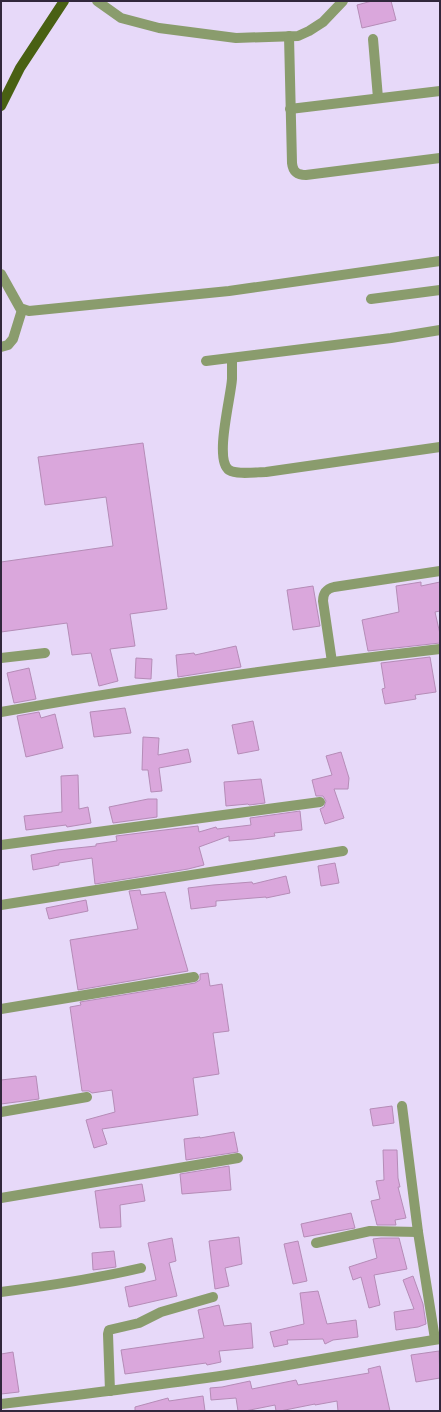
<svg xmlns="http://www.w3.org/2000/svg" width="441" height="1412" font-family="Ubuntu,sans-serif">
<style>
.building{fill:#daa7dc;stroke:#b58cb7}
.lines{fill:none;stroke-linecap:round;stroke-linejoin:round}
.minor{stroke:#8a9c6d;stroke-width:10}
.major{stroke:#496013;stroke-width:10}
</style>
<rect width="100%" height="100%" fill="#e7d9f9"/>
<g class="building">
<path d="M372 1H391L396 20 362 28 357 5Z"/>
<path d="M143 443 167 609 130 614 135 646 110 649 118 681 99 686 91 653 72 655 67 623 1 632V562L113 546 106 497 45 505 38 457Z"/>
<path d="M421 582V586L440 582V611L435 612 440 634V643L368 651 362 620 399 612 396 586Z"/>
<path d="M313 586 320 626 293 630 287 590Z"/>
<path d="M236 646 241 667 178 677 176 655 194 653 195 655Z"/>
<path d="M430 657 436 692 415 695 416 699 385 704 382 689 385 688 381 663Z"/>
<path d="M136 658 152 659 151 679 135 678Z"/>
<path d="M29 668 36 699 14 703 7 673Z"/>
<path d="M125 708 131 733 94 737 90 712Z"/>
<path d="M39 712 41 718 55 714 63 748 26 757 17 716Z"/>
<path d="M253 721 259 750 238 754 232 725Z"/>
<path d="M143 737 159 738 158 755 188 749 191 762 159 768 162 791 151 792 148 770H142Z"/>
<path d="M341 752 349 778 348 789H334L344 818 325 824 320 809 324 807 326 801 323 796H316L312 780 332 775 326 756Z"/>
<path d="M78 775 79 809 88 807 91 823 67 827 66 825 26 830 24 816 62 812 61 776Z"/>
<path d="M261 779 265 803 249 805 248 804 226 806 224 782Z"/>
<path d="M148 799H157V817L113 823 109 807Z"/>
<path d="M300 811 302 830 274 833 275 836 254 839 229 841V836L199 847 204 865 188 869 95 884 92 858 59 863V865L33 870 31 855 57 850 96 846V844L117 841 116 836 156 831 198 826 199 832 216 827 217 829 251 825 250 818Z"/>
<path d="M335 863 339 883 321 886 318 866Z"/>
<path d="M286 876 290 893 266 898V897L216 901V906L191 909 188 888 213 885 252 882 253 884Z"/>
<path d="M140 890 141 895 165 892 188 971 78 990 70 940 138 929 129 891Z"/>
<path d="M86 900 88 911 49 919 46 908Z"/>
<path d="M208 973 210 986 222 984 229 1031 213 1033 219 1074 193 1078 198 1115 102 1129 107 1144 94 1148 86 1120 115 1112 112 1090 92 1093 89 1091H82L70 1007 81 1005 80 1002 195 983 200 980V974Z"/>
<path d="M36 1076 39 1099 1 1104V1080Z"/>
<path d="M392 1106 394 1123 373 1126 370 1109Z"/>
<path d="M234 1132 238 1152 186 1160 184 1139 200 1137V1138Z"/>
<path d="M383 1150H397L398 1178 400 1187H398L406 1218 395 1220 396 1225H377L371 1201 380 1199 376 1181 384 1180Z"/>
<path d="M229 1166 231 1190 182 1194 180 1174Z"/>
<path d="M142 1184 145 1201 120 1205 121 1227 100 1228 95 1191Z"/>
<path d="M351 1213 355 1228 304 1237 301 1224Z"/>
<path d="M239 1237 242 1264 225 1268 229 1286 215 1289 209 1241Z"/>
<path d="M172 1238 176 1261 169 1263 177 1296 129 1307 125 1287 156 1280 148 1243Z"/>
<path d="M381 1238H399L407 1269 374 1275 380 1305 369 1308 361 1277 353 1280 349 1267 377 1258 373 1239Z"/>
<path d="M298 1241 307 1281 293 1284 284 1244Z"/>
<path d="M114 1251 116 1267 93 1270 92 1253Z"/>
<path d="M413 1276 423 1304 426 1324 418 1327 396 1330 394 1312 414 1309 403 1280Z"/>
<path d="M318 1291 327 1324 356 1320 358 1337 333 1340 325 1344 323 1339 287 1340 288 1344 274 1347 270 1332 304 1324 300 1293Z"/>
<path d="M219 1305 224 1326 251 1323 253 1348 219 1351 221 1362 207 1365 206 1363 125 1374 121 1350 204 1338 198 1310Z"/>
<path d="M439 1351 440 1378 416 1382 411 1355Z"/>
<path d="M13 1352 19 1392 1 1394V1354Z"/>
<path d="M380 1366 390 1411H338L337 1401 315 1405V1404L280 1411H276L275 1405 245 1411H238L236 1398 211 1400 210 1388 222 1387 250 1381 252 1389 296 1380 298 1385 369 1373 368 1369Z"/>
<path d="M203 1396 205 1411H135V1407L168 1398 169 1401Z"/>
</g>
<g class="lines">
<g class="minor">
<path d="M97 1 121 18 159 28 236 38 298 36 309 31 323 22 343 1"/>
<path d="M289 36 292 163C293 172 297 175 306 175L440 158"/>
<path d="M373 39 378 98"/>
<path d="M290 109 440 91"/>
<path d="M1 274 20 308 29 311 229 291 440 261"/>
<path d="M371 299 440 290"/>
<path d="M1 347 8 345 13 339 22 310"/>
<path d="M232 358C232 365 232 372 232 379 231 397 214 460 229 470 237 475 257 472 266 472L440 447"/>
<path d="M206 361 391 338 440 330"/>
<path d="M1 658 45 653"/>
<path d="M332 662 323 601C323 593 326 589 334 587L440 571"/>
<path d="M1 712C147 686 293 666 440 649"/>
<path d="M1 845 320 802"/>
<path d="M1 905 343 851"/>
<path d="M1 1009 194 977"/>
<path d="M402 1106 418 1232 435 1339"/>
<path d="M1 1112 87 1097"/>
<path d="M1 1198 238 1158"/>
<path d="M316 1243 370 1231 418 1232"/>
<path d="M1 1292C48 1286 94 1279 141 1268"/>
<path d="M110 1391 108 1334 109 1330 139 1323 161 1312 213 1297"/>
<path d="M1 1404C77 1395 152 1386 227 1375 298 1364 369 1350 440 1339"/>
</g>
<path class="major" d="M1 106 20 68 64 1"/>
</g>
<rect width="441" height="1412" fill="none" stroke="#31273c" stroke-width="4"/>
</svg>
